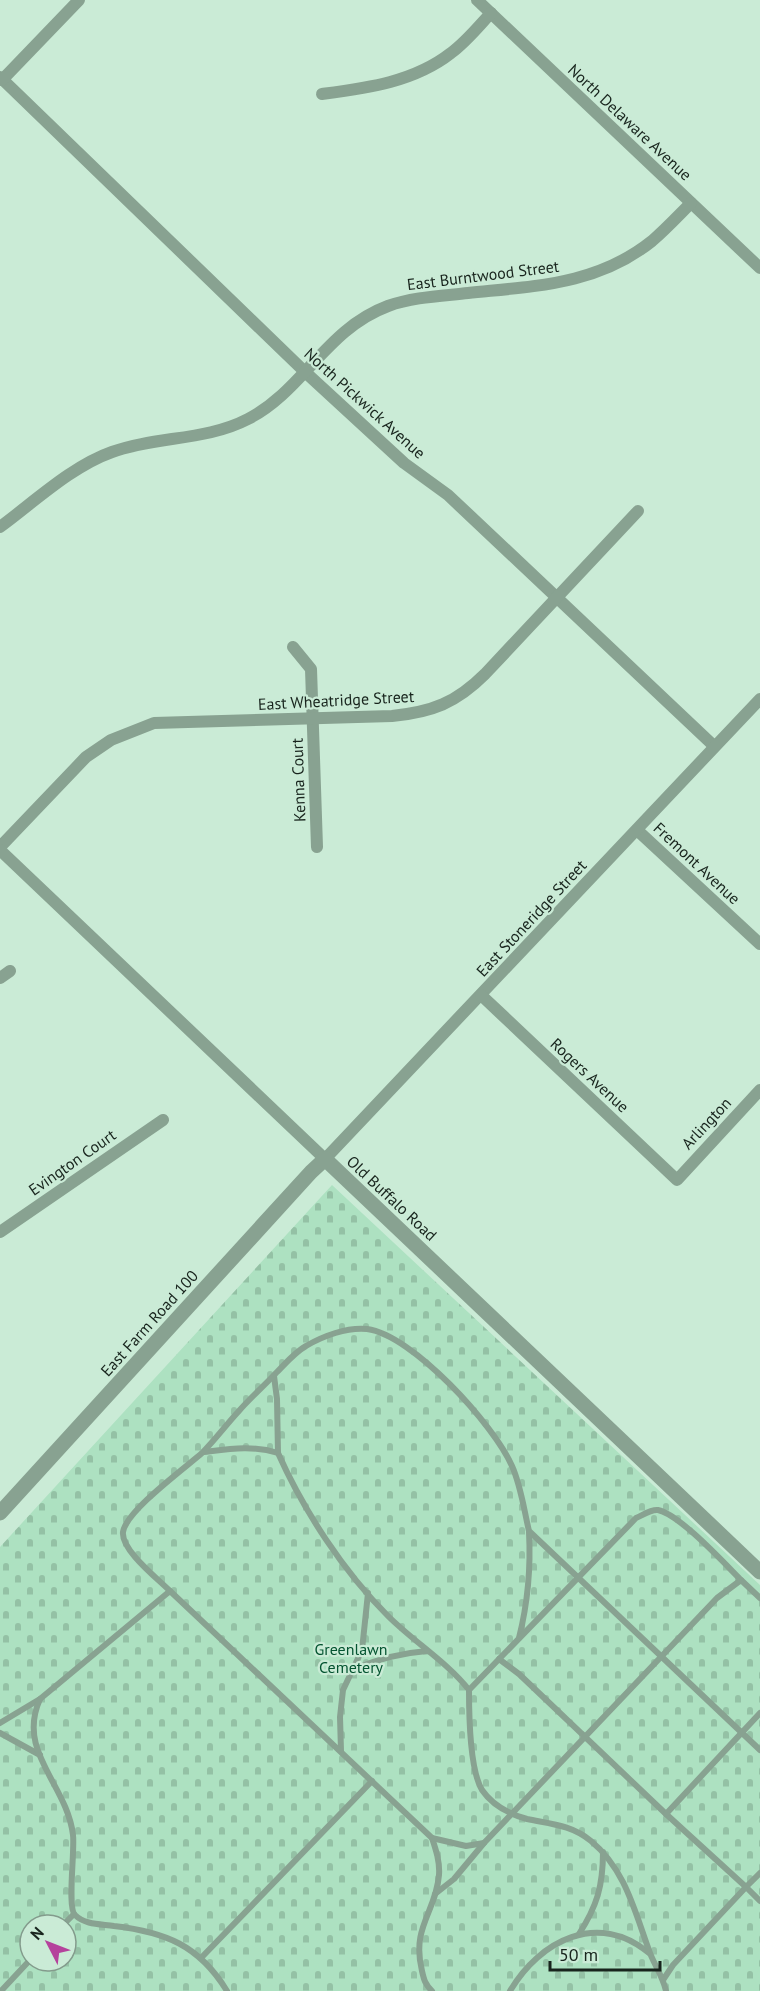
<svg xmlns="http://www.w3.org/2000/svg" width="760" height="1991" font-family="'PT Sans',sans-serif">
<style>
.cemetery{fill:url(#cemetery-stones);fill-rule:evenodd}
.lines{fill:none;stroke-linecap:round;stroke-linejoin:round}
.service{stroke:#88a291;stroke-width:6}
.minor{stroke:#88a291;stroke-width:12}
.tertiary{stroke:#88a291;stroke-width:15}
.labels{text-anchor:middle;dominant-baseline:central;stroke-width:4.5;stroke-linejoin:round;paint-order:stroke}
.street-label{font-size:16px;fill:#18241d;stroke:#caebd6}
.park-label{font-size:16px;fill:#045431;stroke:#caebd6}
</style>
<defs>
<pattern id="cemetery-stones" width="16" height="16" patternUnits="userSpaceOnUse" patternTransform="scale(1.5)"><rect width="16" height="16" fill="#ade1c1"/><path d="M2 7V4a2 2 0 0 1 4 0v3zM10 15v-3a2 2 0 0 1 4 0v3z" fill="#94c1a5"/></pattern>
</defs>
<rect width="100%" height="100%" fill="#caebd6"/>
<path class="cemetery" d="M332 1185 760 1585V1991H0V1547ZM30 1925H66V1961H30Z"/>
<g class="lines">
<g class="service">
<path d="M274 1376 277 1399 278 1453"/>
<path d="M204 1452C229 1449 253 1445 278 1453 304 1511 343 1571 388 1616 414 1642 447 1662 469 1690"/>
<path d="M170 1591C157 1578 121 1550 123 1532 126 1511 185 1468 202 1453 215 1440 226 1425 238 1412 250 1398 264 1386 276 1373 285 1364 295 1352 306 1346 323 1336 347 1327 367 1329 413 1335 494 1425 512 1466 521 1486 524 1510 529 1531L760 1750"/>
<path d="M519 1638C528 1602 531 1569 529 1532"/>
<path d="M499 1659 519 1674 666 1814 746 1887 760 1873"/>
<path d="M354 1669C378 1659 401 1653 427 1651"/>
<path d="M0 1723 40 1699"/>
<path d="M0 1733 40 1755"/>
<path d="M341 1751 340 1717 343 1690 362 1650 368 1593"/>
<path d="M666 1814 760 1713"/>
<path d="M432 1838C436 1850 440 1862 439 1875 436 1912 411 1927 422 1971 424 1980 425 1984 432 1991"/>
<path d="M435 1894 454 1879 484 1843"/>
<path d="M63 1925 74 1914"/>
<path d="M579 1934C597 1906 603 1886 603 1852"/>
<path d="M201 1958 372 1781"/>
<path d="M663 1980 673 1965 746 1887 760 1901"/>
<path d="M1 1991 30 1960"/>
<path d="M227 1991C199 1945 165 1932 114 1926 101 1924 85 1925 75 1915 67 1908 75 1851 73 1835 67 1784 16 1752 40 1699L170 1591 432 1838 466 1846 484 1843 717 1598 741 1580 760 1598"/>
<path d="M510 1991C540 1940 598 1911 649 1953"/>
<path d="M666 1991C663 1977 655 1966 650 1953 635 1913 626 1870 591 1841 572 1825 551 1824 527 1819 509 1814 493 1806 482 1790 470 1770 469 1714 469 1690L636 1518C643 1515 651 1509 658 1510 679 1514 724 1563 741 1580"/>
</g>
<g class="minor">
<path d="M477 0 760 268"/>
<path d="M0 77 304 371 404 463 448 495 714 746"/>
<path d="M2 80 79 0"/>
<path d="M322 94C367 88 414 82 451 53 466 42 478 27 491 13"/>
<path d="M0 527C34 502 72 466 112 452 156 436 206 441 248 419 303 391 326 329 388 306 413 297 441 296 468 293 535 286 597 285 652 241 666 229 678 216 691 203"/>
<path d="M293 647 311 669 317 847"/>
<path d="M637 830 760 944"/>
<path d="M0 847 86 757 111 740 154 723 392 716C432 712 456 703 485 674L638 511"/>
<path d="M0 850 325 1159 760 699"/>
<path d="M0 978 10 971"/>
<path d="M481 995 677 1180 760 1090"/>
<path d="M0 1232 163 1120"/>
</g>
<path class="tertiary" d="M0 1513 311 1172 325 1159 760 1572"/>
</g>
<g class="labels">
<g class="street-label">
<text transform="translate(630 122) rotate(43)">North Delaware Avenue</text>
<text transform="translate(483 275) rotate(-7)">East Burntwood Street</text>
<text transform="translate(365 403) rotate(42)">North Pickwick Avenue</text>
<text transform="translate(336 700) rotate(-3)">East Wheatridge Street</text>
<text transform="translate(298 780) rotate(-92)">Kenna Court</text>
<text transform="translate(697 863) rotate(43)">Fremont Avenue</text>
<text transform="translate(531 918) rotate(-47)">East Stoneridge Street</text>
<text transform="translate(590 1075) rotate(43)">Rogers Avenue</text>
<text transform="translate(706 1123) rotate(-47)">Arlington</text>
<text transform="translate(72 1162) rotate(-35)">Evington Court</text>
<text transform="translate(392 1198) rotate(43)">Old Buffalo Road</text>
<text transform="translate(149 1323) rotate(-48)">East Farm Road 100</text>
</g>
<g class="park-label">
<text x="351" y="1649">Greenlawn<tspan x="351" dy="18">Cemetery</tspan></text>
</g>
</g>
<g transform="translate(48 1943) rotate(312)"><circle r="28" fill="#caebd6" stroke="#839b8c" stroke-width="1.5"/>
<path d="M0-4.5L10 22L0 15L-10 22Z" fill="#b5429c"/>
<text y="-9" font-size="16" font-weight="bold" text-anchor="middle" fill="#18241d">N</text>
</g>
<path d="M550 1961v9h110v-9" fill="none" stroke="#18241d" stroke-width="3"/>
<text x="559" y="1961" font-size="18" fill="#18241d" stroke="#caebd6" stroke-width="4.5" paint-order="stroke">50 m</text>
</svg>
